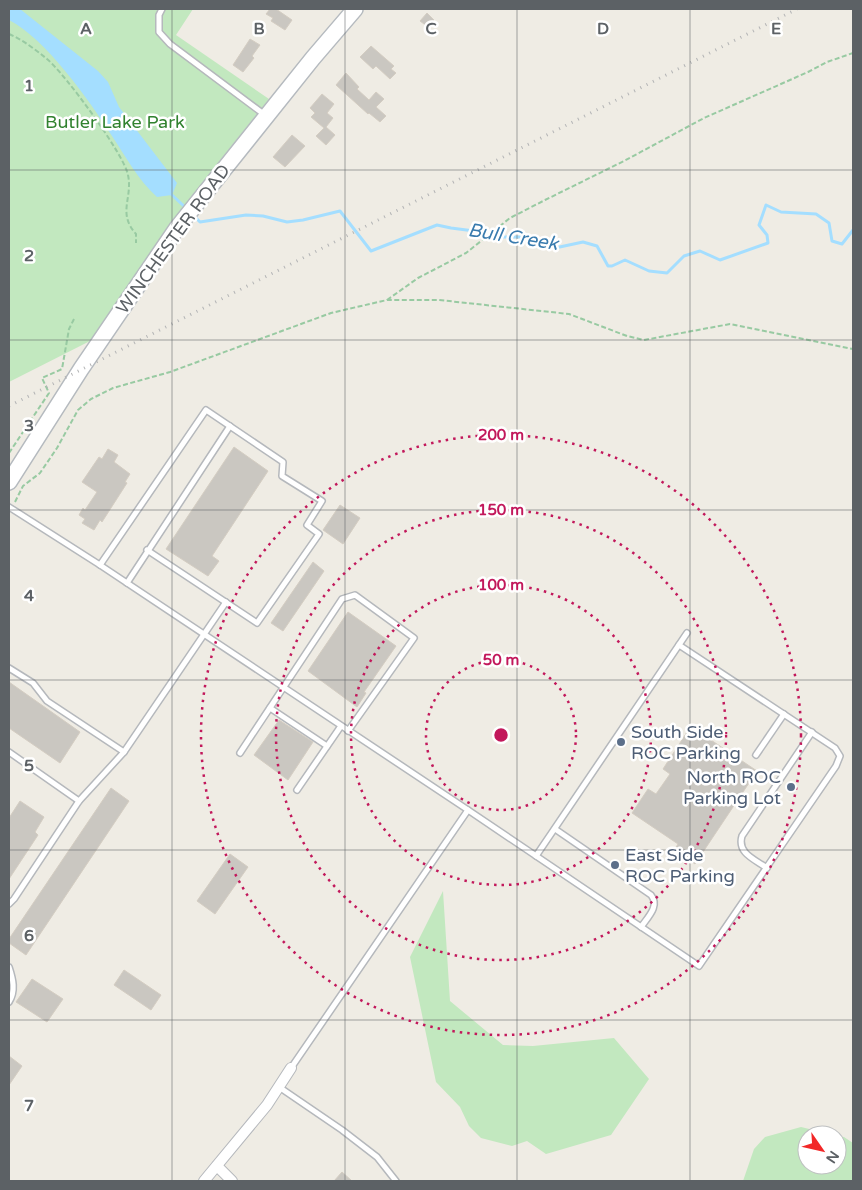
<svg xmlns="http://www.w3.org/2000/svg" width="862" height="1190" font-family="'Varela Round',sans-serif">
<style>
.green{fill:#c2e8bf}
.water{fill:#a4deff}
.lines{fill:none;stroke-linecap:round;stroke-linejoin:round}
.stream{stroke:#a4deff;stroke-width:3}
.building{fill:#cac7c1;stroke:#d4cdc2}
.lane-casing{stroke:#b5b8bc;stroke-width:8}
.street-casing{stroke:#b5b8bc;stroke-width:12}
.secondary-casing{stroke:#b5babf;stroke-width:18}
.path{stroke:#98caa2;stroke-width:2;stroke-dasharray:5 2.5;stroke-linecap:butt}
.lane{stroke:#fff;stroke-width:5}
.street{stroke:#fff;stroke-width:10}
.secondary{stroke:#fff;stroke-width:15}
.rail{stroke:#b3b4b5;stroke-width:3;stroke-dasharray:1 6;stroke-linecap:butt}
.grid{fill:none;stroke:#5c6165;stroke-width:1;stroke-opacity:0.55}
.ring{fill:none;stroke:#c2185b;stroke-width:2.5;stroke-dasharray:2.5 5}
.service-dot{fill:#5c6f8a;stroke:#fff;stroke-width:2}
.labels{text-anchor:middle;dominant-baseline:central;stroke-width:5;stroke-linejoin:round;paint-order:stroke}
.park-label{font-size:18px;fill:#31822f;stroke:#fff}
.street-label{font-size:18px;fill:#5c6165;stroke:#fff}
.service-label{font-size:18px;fill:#4e5e75;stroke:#fff;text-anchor:start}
.water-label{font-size:19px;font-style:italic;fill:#397bae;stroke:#fff}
.grid-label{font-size:16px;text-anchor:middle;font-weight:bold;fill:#5c6165;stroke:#fff;stroke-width:5;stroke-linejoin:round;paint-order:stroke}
.centre{fill:#c2185b;stroke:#fff;stroke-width:2.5}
.ring-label{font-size:15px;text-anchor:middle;font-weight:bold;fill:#c2185b;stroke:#fff;stroke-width:5;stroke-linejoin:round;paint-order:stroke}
</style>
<rect width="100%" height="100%" fill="#efece4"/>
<g class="green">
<path d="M9 9H193L176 35 269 99 214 168 92 340 9 382Z"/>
<path d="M443 891 450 1001 503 1045 533 1046 614 1038 649 1079 611 1135 546 1154 527 1141 512 1146 481 1138 469 1126 460 1107 436 1082 410 957Z"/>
<path d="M801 1127 834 1135H807V1165H837V1136L844 1137 853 1143V1181H743L754 1149 765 1137Z"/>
</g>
<path class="water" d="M9 9H20L98 71 108 82 119 107 177 183 172 195 157 197C138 180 126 157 112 136 89 100 46 39 9 20Z"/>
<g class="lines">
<g class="stream">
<path d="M172 195 186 208"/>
<path d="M192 214 200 222 246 215 263 216 287 222 303 220 340 211 371 251 437 225 451 228 482 232 495 237H526L555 248 583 242 597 246 608 266H612L625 260 649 271 667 273 684 256 700 251 720 260 768 243 767 235 759 225 766 205 781 212 816 214 829 223 832 241 842 244 853 230"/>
</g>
</g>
<g class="building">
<path d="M270 9H276L292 20 285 30 271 21 273 18 266 14Z"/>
<path d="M427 13 434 20 428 27 420 21Z"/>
<path d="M250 39 260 45 252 56 254 58 243 72 233 65Z"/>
<path d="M371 46 394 66 391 69 396 73 390 79 376 66 373 69 360 57Z"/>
<path d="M346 73 359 87 357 89 369 100 376 92 384 99 376 107 386 116 380 122 369 113 368 114 336 85Z"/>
<path d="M322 94 334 104 327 113 333 118 326 127 335 135 326 145 316 136 324 128 311 117 315 113 310 108Z"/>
<path d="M292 135 305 146 285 167 273 157Z"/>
<path d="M234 447 268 471 212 556 219 561 208 576 166 549Z"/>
<path d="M108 449 118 455 114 462 130 474 125 482 127 483 102 522 100 520 94 530 82 523 85 519 79 515 83 508 85 510 97 492 82 482 99 457 102 459Z"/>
<path d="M340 505 360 518 343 544 323 530Z"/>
<path d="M313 562 324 571 283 631 271 623Z"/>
<path d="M348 612 396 646 364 692 366 693 357 707 308 671Z"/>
<path d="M9 682 80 732 60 763 9 728Z"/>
<path d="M279 720 313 742 288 780 254 755Z"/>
<path d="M689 729 700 736 702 734 757 771 695 864 675 849 678 844 632 813 648 789 656 794 670 774 663 769Z"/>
<path d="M111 788 129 801 26 955 9 943V939Z"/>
<path d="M20 801 44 817 35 832 38 835 9 879V818Z"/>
<path d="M230 854 248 867 215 914 197 901Z"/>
<path d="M124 970 161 995 151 1010 114 985Z"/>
<path d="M32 979 63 999 47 1022 16 1002Z"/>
<path d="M9 1056 22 1066 9 1085Z"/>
<path d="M342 1172 352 1181H334Z"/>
</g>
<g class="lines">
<defs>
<g id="lane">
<path d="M162 9 159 15V32L170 44 265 115"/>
<path d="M9 507 100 565 468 810 291 1068"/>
<path d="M100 565 206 410 283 462 282 476 322 501 307 525 319 534 257 623 147 550"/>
<path d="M127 583 230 426"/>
<path d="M9 668 33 683 47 701 124 752"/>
<path d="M270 708 327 746"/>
<path d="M9 752 79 801"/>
<path d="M240 753 342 599 355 595 414 638 348 731"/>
<path d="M756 755 784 714"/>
<path d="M297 790 341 726"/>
<path d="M468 810 699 966 836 766 840 756 835 748 679 645"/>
<path d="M555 829 651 895C660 906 648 917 641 927"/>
<path d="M536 856 687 633"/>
<path d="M767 868C754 859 737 853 742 836L812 732"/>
<path d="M9 904 14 899 79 801 124 752 226 602"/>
<path d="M9 967C13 979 16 991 9 1002"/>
<path d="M279 1087 342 1130 377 1157 396 1181"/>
</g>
<g id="street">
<path d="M217 1166 232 1181"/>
<path d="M204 1181 267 1105 291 1068"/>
</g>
<path id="secondary" d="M9 482 81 369 177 228 313 58 355 9"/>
</defs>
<use href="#lane" class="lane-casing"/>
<use href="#street" class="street-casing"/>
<use href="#secondary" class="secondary-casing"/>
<g class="path">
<path d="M9 34C23 40 36 50 47 59 65 74 124 154 128 175 133 198 117 213 136 234V243"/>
<path d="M387 300 418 278 466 253 510 218 545 200 624 161 704 118 808 72 827 62 853 53"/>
<path d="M9 453 49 393 42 378 62 369 69 329 74 319"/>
<path d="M15 502 23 486 40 473 57 448 78 410 91 399 113 388 170 372 331 313 387 300H439L569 314 627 336 644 340 730 324 853 349"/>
</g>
<use href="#lane" class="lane"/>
<use href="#street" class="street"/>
<use href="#secondary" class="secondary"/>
<path class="rail" d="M9 406 797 9"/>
</g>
<path class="grid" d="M172 9V1181M345 9V1181M517 9V1181M690 9V1181M9 170H853M9 340H853M9 510H853M9 680H853M9 850H853M9 1020H853"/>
<g class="ring">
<circle cx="501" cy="735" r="75"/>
<circle cx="501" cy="735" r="150"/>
<circle cx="501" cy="735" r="225"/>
<circle cx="501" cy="735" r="300"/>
</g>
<g class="service-dot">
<circle cx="621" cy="742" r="5"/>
<circle cx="791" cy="787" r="5"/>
<circle cx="615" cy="865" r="5"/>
</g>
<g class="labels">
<g class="park-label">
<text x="115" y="122">Butler Lake Park</text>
</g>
<g class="street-label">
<text transform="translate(173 239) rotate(-54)">WINCHESTER ROAD</text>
</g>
<g class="service-label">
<text x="631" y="732">South Side<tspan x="631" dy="21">ROC Parking</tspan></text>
<text x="781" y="777" text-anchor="end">North ROC<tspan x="781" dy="21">Parking Lot</tspan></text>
<text x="625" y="855">East Side<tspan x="625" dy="21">ROC Parking</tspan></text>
</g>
<g class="water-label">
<text transform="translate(513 237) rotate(9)">Bull Creek</text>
</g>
</g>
<g class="grid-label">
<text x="86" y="34">A</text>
<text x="259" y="34">B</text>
<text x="431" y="34">C</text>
<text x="603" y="34">D</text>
<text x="776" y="34">E</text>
<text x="29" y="91">1</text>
<text x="29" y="261">2</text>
<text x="29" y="431">3</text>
<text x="29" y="601">4</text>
<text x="29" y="771">5</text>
<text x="29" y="941">6</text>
<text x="29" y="1111">7</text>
</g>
<circle cx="501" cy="735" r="8" class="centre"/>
<g class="ring-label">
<text x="501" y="440">200 m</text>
<text x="501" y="515">150 m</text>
<text x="501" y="590">100 m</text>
<text x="501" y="665">50 m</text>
</g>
<rect width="862" height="1190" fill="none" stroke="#5c6165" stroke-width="20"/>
<g transform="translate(822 1150) rotate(124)"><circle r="24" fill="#ffffff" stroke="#bec0c1"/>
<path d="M0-4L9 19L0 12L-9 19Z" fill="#f22727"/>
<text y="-8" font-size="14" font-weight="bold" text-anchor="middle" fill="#5c6165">N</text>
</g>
</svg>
